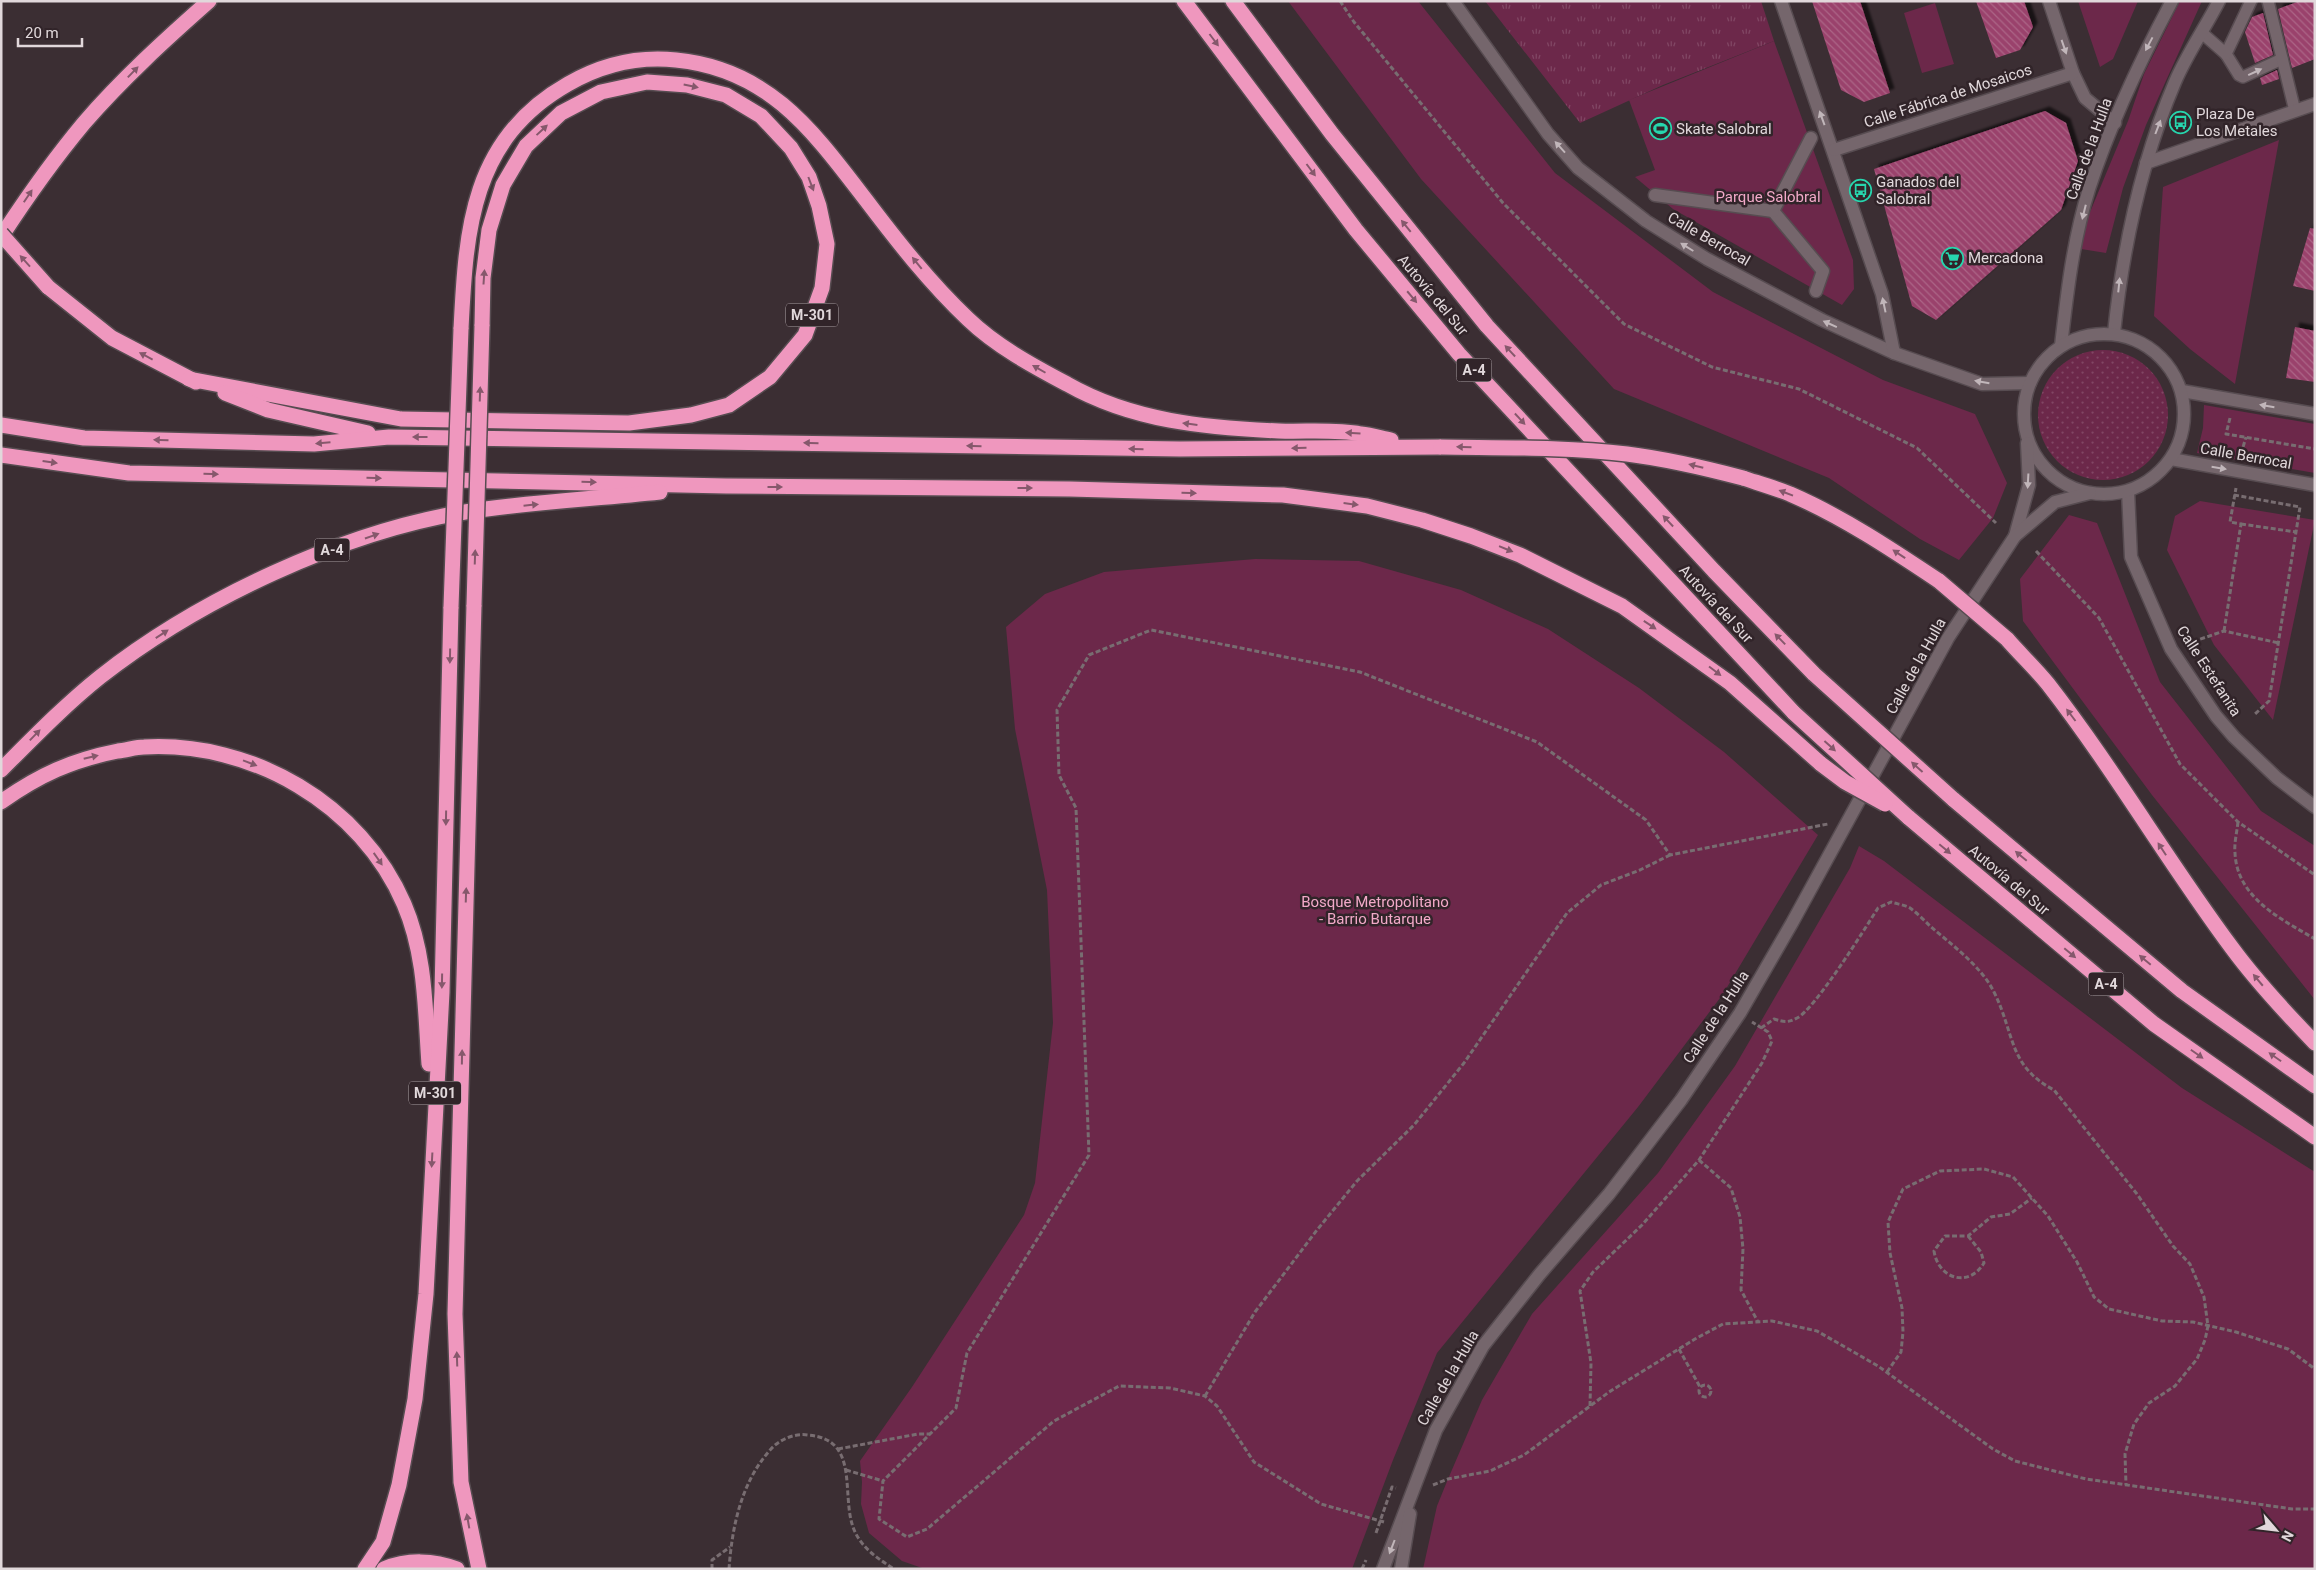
<svg xmlns="http://www.w3.org/2000/svg" width="2316" height="1570" font-family="Roboto,sans-serif">
<style>
.grass{fill:url(#grass-tufts)}
.park{fill:#6c284a}
.garden{fill:url(#garden-dots)}
.building{fill:url(#building-back-hatch);filter:url(#shadow)}
.lines{fill:none;stroke-linecap:round;stroke-linejoin:round}
.lane-casing{stroke:#574c51;stroke-width:14}
.street-casing{stroke:#574c51;stroke-width:15}
.secondary-casing{stroke:#574c51;stroke-width:15}
.highway-casing{stroke:#574c51;stroke-width:18}
.path{stroke:#786d71;stroke-width:3;stroke-dasharray:5 2.5;stroke-linecap:butt}
.lane{stroke:#75666c;stroke-width:11}
.street{stroke:#75666c;stroke-width:12}
.secondary{stroke:#75666c;stroke-width:12}
.highway{stroke:#ef97be;stroke-width:15}
.highway-bridge-casing{stroke:#574c51;stroke-width:18;stroke-linecap:butt}
.highway-bridge{stroke:#ef97be;stroke-width:15}
.oneway{fill:#86586c}
.oneway2{fill:#c1b6ba}
.labels{text-anchor:middle;dominant-baseline:central;stroke-width:5;stroke-linejoin:round;paint-order:stroke}
.shield{fill:#312429;stroke:#aca2a6;stroke-width:1}
.shield-label{font-size:14px;font-weight:bold;fill:#e1d8db}
.street-label{font-size:15px;fill:#e1d8db;stroke:#312429}
.poi-label{font-size:15px;fill:#e1d8db;stroke:#312429;text-anchor:start}
.park-label{font-size:15px;fill:#f2a9c8;stroke:#312429}
</style>
<defs>
<pattern id="grass-tufts" width="24" height="20" patternUnits="userSpaceOnUse" patternTransform="scale(1.25)"><rect width="24" height="20" fill="#6c284a"/><path d="M3 7l-1-3M5 7V3M7 7l1-3M15 17l-1-3M17 17v-4M19 17l1-3" fill="none" stroke="#814664"/></pattern>
<pattern id="garden-dots" width="8" height="8" patternUnits="userSpaceOnUse" patternTransform="scale(1.25)"><rect width="8" height="8" fill="#6c284a"/><path d="M2 2h.1M6 6h.1" fill="none" stroke="#814664" stroke-width="1.8" stroke-linecap="round"/></pattern>
<pattern id="building-back-hatch" width="6" height="6" patternUnits="userSpaceOnUse" patternTransform="scale(1.25)"><rect width="6" height="6" fill="#9a426c"/><path d="M-1 5l2 2M0 0l6 6M5-1l2 2" fill="none" stroke="#ac6587"/></pattern>
<filter id="shadow"><feDropShadow dx="4.5" dy="-4.5" stdDeviation="1" flood-color="#0009"/></filter>
</defs>
<rect width="100%" height="100%" fill="#3b2e33"/>
<path class="grass" d="M1485 1H1761L1774 41 1663 85 1580 123Z"/>
<g class="park">
<path d="M1288 1H1418L1555 173 1713 292 1883 380 1975 414 2007 483 1993 518 1959 560 1920 539 1829 478 1614 389 1421 179Z"/>
<path d="M2078 1H2138L2113 59 2100 67Z"/>
<path d="M2180 1H2202L2146 125 2123 188 2106 253 2075 248 2128 121 2144 74Z"/>
<path d="M1935 3 1954 64 1922 73 1904 13Z"/>
<path d="M1774 41 1853 260 1854 289 1842 305 1673 209 1635 177 1655 170 1629 100Z"/>
<path d="M2279 140 2235 384 2190 349 2154 316 2163 187Z"/>
<path d="M2204 405 2315 424V473L2197 453 2203 428Z"/>
<path d="M2200 501 2315 520 2273 720 2214 645 2167 550 2175 516Z"/>
<path d="M2069 515 2097 523 2160 682 2261 811 2315 846V1000L2152 795 2023 621 2020 579Z"/>
<path d="M1255 559 1359 561 1461 590 1548 629 1639 688 1724 752 1818 835 1723 994 1638 1107 1437 1353 1393 1460 1352 1569H925L902 1561 869 1533 861 1504 862 1482 860 1461 912 1387 1024 1215 1035 1183 1053 1023 1047 890 1015 729 1006 627 1045 594 1104 572Z"/>
<path d="M1859 846 1884 861 2182 1088 2315 1172V1569H1423L1437 1506 1448 1479 1482 1400 1532 1314 1658 1173 1735 1066 1850 868Z"/>
</g>
<circle class="garden" cx="2103" cy="415" r="65"/>
<g class="building">
<path d="M1812 1H1860L1890 93 1864 102 1841 90Z"/>
<path d="M1976 1H2024L2033 27 2020 50 1996 58Z"/>
<path d="M2300 1H2315V59L2292 68 2278 9Z"/>
<path d="M2263 13 2273 55 2255 63 2245 32 2252 17Z"/>
<path d="M2277 70 2279 79 2262 85 2260 78Z"/>
<path d="M2045 111 2066 123 2078 161 2061 210 1936 320 1912 306 1874 169Z"/>
<path d="M2310 228 2315 229V291L2293 286Z"/>
<path d="M2295 327 2315 331V382L2286 378Z"/>
</g>
<g class="lines">
<defs>
<g id="lane">
<path d="M2251 1 2226 54 2239 75 2243 77 2282 59"/>
<path d="M2268 1 2295 111"/>
<path d="M2202 33 2226 54"/>
</g>
<g id="street">
<path d="M1453 1 1548 134 1578 168 1646 221 1707 259 1822 320 1894 353 1982 384 2030 383"/>
<path d="M1781 1 1882 294 1894 353"/>
<path d="M2049 1 2073 73 2085 98 2115 123"/>
<path d="M1811 138 1773 211 1823 271 1816 291"/>
<path d="M1834 150 2073 73"/>
<path d="M2146 163 2315 104"/>
<path d="M1655 195 1773 211"/>
<path d="M2114 333C2123 247 2141 162 2175 82 2187 54 2205 28 2219 1"/>
<path d="M2061 346C2067 293 2073 240 2089 189 2110 124 2140 61 2172 1"/>
<path d="M2182 391 2315 414"/>
<path d="M2171 459 2315 485"/>
<path d="M2128 491 2131 557 2171 649 2216 716 2234 737 2277 778 2315 807"/>
</g>
<g id="secondary">
<circle cx="2104" cy="414" r="80"/>
<path d="M2015 536 2029 485 2027 443"/>
<path d="M1383 1569 1436 1430 1483 1346 1539 1275 1609 1194 1681 1100 1740 1013 1792 923 1948 638 2015 536 2055 502 2090 493"/>
<path d="M1401 1569 1410 1514"/>
</g>
<g id="highway">
<path d="M1184 1 1356 230 1459 354 1794 713"/>
<path d="M1233 1 1332 134 1487 326 1714 571 1814 674"/>
<path d="M1 237C27 197 54 159 84 123 122 79 166 39 209 1"/>
<path d="M48 287 112 338 196 382"/>
<path d="M461 329C466 229 471 139 568 84 601 65 638 56 676 60 769 69 813 131 866 200 897 241 930 283 968 319 996 346 1033 366 1067 384 1132 421 1206 428 1279 431 1306 432 1334 429 1361 434 1371 435 1381 438 1391 440"/>
<path d="M189 379 401 419 629 423 691 415 729 405 770 377 805 335 822 288 827 244 819 206 809 177 791 148 761 116 726 95 687 85 647 82 601 92 561 113 526 146 503 185 489 230 483 278 482 326"/>
<path d="M225 393 268 410 368 433"/>
<path d="M1 425 84 438 314 444 389 437 1180 449 1441 447"/>
<path d="M1 455 129 473 726 486 1070 489 1283 495 1367 506 1422 520 1471 536 1520 555 1622 606 1730 683 1821 764"/>
<path d="M1743 478C1758 483 1775 488 1790 494 1843 517 1891 549 1939 581"/>
<path d="M474 605 455 1314 461 1482 479 1569"/>
<path d="M2007 639C2020 654 2035 668 2048 684 2114 769 2168 862 2232 948 2257 982 2286 1013 2315 1043"/>
<path d="M1 770C33 738 65 705 100 677 198 600 342 532 465 512 529 502 595 499 660 492"/>
<path d="M1953 799 2182 991 2315 1086"/>
<path d="M1 802C39 775 72 760 118 751 127 750 136 747 144 747 252 741 361 804 404 904 426 955 425 1010 429 1064"/>
<path d="M1908 817 2154 1024 2315 1137"/>
<path d="M365 1569 383 1542 399 1485 415 1399 426 1294 442 992 451 607"/>
<path d="M384 1569C407 1559 434 1560 457 1569"/>
</g>
</defs>
<use href="#lane" class="lane-casing"/>
<use href="#street" class="street-casing"/>
<use href="#secondary" class="secondary-casing"/>
<use href="#highway" class="highway-casing"/>
<g class="path">
<path d="M1340 1 1354 22 1503 203 1624 324 1712 367 1799 389 1917 448 1996 523"/>
<path d="M2230 418 2226 434 2315 449"/>
<path d="M2241 454 2246 437"/>
<path d="M2234 495 2300 507 2269 701 2254 715"/>
<path d="M2241 524 2296 532"/>
<path d="M2036 551 2099 618 2180 764 2238 822 2315 875"/>
<path d="M2224 631 2241 524 2230 522 2236 488"/>
<path d="M2186 644 2224 631 2279 643"/>
<path d="M2238 822C2237 832 2234 843 2235 853 2237 898 2281 919 2315 939"/>
<path d="M1761 1028 1774 1019C1784 1022 1788 1023 1797 1018 1815 1009 1864 930 1878 908L1891 902C1897 904 1905 905 1910 908 1917 913 1924 920 1930 926 1952 945 1981 966 1994 992 2015 1034 2008 1066 2054 1090L2137 1194 2173 1246 2190 1264 2204 1297 2208 1326 2205 1340 2197 1359 2175 1386 2149 1403 2134 1424 2125 1454 2126 1485"/>
<path d="M1699 1160 1731 1188 1740 1217 1743 1249 1741 1290 1758 1322"/>
<path d="M1968 1236 1981 1252 1984 1263C1968 1289 1938 1278 1934 1251L1945 1236H1968L1991 1217 2010 1214 2032 1198"/>
<path d="M1679 1349 1700 1387"/>
<path d="M1887 1372 1901 1352 1903 1332 1902 1308 1890 1253 1888 1222 1903 1189 1940 1171 1984 1169 2013 1177 2048 1216 2077 1262 2094 1297 2109 1309 2162 1321 2193 1322 2236 1332 2288 1349 2315 1369"/>
<circle cx="1705" cy="1391" r="6"/>
<path d="M1205 1396 1255 1312 1317 1230 1357 1181 1414 1125 1464 1063 1567 913 1601 885 1640 870 1670 855"/>
<path d="M1590 1406 1591 1363 1580 1291 1593 1272 1642 1225 1699 1160 1762 1063 1772 1041 1768 1032 1752 1022"/>
<path d="M838 1449 918 1434H930"/>
<path d="M846 1470 883 1481"/>
<path d="M1433 1485 1448 1479 1490 1471 1524 1455 1609 1392 1695 1339 1723 1324 1772 1321 1817 1331 1878 1366 1993 1449 2015 1461 2086 1479 2292 1509H2315"/>
<path d="M1384 1522 1321 1504 1254 1462 1217 1406 1205 1396 1170 1388 1119 1386 1054 1421 927 1529 907 1537 879 1519 883 1481 956 1408 967 1353 1089 1155 1076 808 1059 775 1057 710 1089 655 1151 630 1360 672 1537 742 1646 820 1670 855 1828 824"/>
<path d="M1376 1533 1392 1487 1396 1488"/>
<path d="M712 1569V1560L730 1547"/>
<path d="M729 1569C732 1527 741 1482 771 1449 780 1439 795 1433 808 1435 860 1439 841 1493 853 1527 860 1547 877 1558 894 1569"/>
<path d="M1362 1569 1366 1560"/>
</g>
<use href="#lane" class="lane"/>
<use href="#street" class="street"/>
<use href="#secondary" class="secondary"/>
<use href="#highway" class="highway"/>
<defs>
<g id="highway-bridge">
<path d="M1 234 48 287"/>
<path d="M1441 447C1503 448 1565 447 1627 454 1667 459 1705 468 1743 478"/>
<path d="M1939 581 2007 639"/>
<path d="M474 605 482 326"/>
<path d="M451 607 461 329"/>
<path d="M1814 674 1953 799"/>
<path d="M1794 713 1908 817"/>
<path d="M1821 764 1845 782 1885 804"/>
</g>
</defs>
<use href="#highway-bridge" class="highway-bridge-casing"/>
<use href="#highway-bridge" class="highway-bridge"/>
</g>
<defs><path id="oneway-solid" d="M-6-.8H1V-3.2L6.5 0L1 3.2V.8H-6Z" transform="scale(1.25)"/></defs>
<g class="oneway">
<use href="#oneway-solid" transform="translate(1214 40) rotate(53)"/>
<use href="#oneway-solid" transform="translate(133 72) rotate(-46)"/>
<use href="#oneway-solid" transform="translate(691 86) rotate(12)"/>
<use href="#oneway-solid" transform="translate(542 130) rotate(-43)"/>
<use href="#oneway-solid" transform="translate(1311 170) rotate(53)"/>
<use href="#oneway-solid" transform="translate(811 184) rotate(69)"/>
<use href="#oneway-solid" transform="translate(28 196) rotate(-56)"/>
<use href="#oneway-solid" transform="translate(1406 226) rotate(-129)"/>
<use href="#oneway-solid" transform="translate(25 261) rotate(-132)"/>
<use href="#oneway-solid" transform="translate(917 263) rotate(-129)"/>
<use href="#oneway-solid" transform="translate(484 277) rotate(-86)"/>
<use href="#oneway-solid" transform="translate(1412 297) rotate(50)"/>
<use href="#oneway-solid" transform="translate(1510 351) rotate(-133)"/>
<use href="#oneway-solid" transform="translate(146 356) rotate(-152)"/>
<use href="#oneway-solid" transform="translate(1039 369) rotate(-150)"/>
<use href="#oneway-solid" transform="translate(480 394) rotate(-88)"/>
<use href="#oneway-solid" transform="translate(1520 419) rotate(47)"/>
<use href="#oneway-solid" transform="translate(1190 424) rotate(-173)"/>
<use href="#oneway-solid" transform="translate(1353 433) rotate(-177)"/>
<use href="#oneway-solid" transform="translate(420 437) rotate(-180)"/>
<use href="#oneway-solid" transform="translate(161 440) rotate(-178)"/>
<use href="#oneway-solid" transform="translate(323 443) rotate(175)"/>
<use href="#oneway-solid" transform="translate(811 443) rotate(-179)"/>
<use href="#oneway-solid" transform="translate(974 446) rotate(-179)"/>
<use href="#oneway-solid" transform="translate(1464 447) rotate(-179)"/>
<use href="#oneway-solid" transform="translate(1299 448) rotate(179)"/>
<use href="#oneway-solid" transform="translate(1136 449) rotate(-179)"/>
<use href="#oneway-solid" transform="translate(50 462) rotate(8)"/>
<use href="#oneway-solid" transform="translate(1696 466) rotate(-166)"/>
<use href="#oneway-solid" transform="translate(211 474) rotate(1)"/>
<use href="#oneway-solid" transform="translate(374 478) rotate(1)"/>
<use href="#oneway-solid" transform="translate(589 482) rotate(2)"/>
<use href="#oneway-solid" transform="translate(775 487)"/>
<use href="#oneway-solid" transform="translate(1025 488)"/>
<use href="#oneway-solid" transform="translate(1189 493) rotate(2)"/>
<use href="#oneway-solid" transform="translate(1786 493) rotate(-159)"/>
<use href="#oneway-solid" transform="translate(1351 504) rotate(7)"/>
<use href="#oneway-solid" transform="translate(531 505) rotate(-6)"/>
<use href="#oneway-solid" transform="translate(1668 521) rotate(-133)"/>
<use href="#oneway-solid" transform="translate(372 536) rotate(-19)"/>
<use href="#oneway-solid" transform="translate(1506 549) rotate(22)"/>
<use href="#oneway-solid" transform="translate(1899 554) rotate(-146)"/>
<use href="#oneway-solid" transform="translate(475 557) rotate(-88)"/>
<use href="#oneway-solid" transform="translate(1650 625) rotate(34)"/>
<use href="#oneway-solid" transform="translate(162 634) rotate(-33)"/>
<use href="#oneway-solid" transform="translate(1780 639) rotate(-134)"/>
<use href="#oneway-solid" transform="translate(450 656) rotate(91)"/>
<use href="#oneway-solid" transform="translate(1715 671) rotate(37)"/>
<use href="#oneway-solid" transform="translate(2071 715) rotate(-127)"/>
<use href="#oneway-solid" transform="translate(35 735) rotate(-46)"/>
<use href="#oneway-solid" transform="translate(1830 746) rotate(42)"/>
<use href="#oneway-solid" transform="translate(91 757) rotate(-13)"/>
<use href="#oneway-solid" transform="translate(250 763) rotate(21)"/>
<use href="#oneway-solid" transform="translate(1917 767) rotate(-138)"/>
<use href="#oneway-solid" transform="translate(446 818) rotate(91)"/>
<use href="#oneway-solid" transform="translate(1945 849) rotate(40)"/>
<use href="#oneway-solid" transform="translate(2162 849) rotate(-123)"/>
<use href="#oneway-solid" transform="translate(2021 856) rotate(-140)"/>
<use href="#oneway-solid" transform="translate(378 859) rotate(55)"/>
<use href="#oneway-solid" transform="translate(466 895) rotate(-88)"/>
<use href="#oneway-solid" transform="translate(2070 953) rotate(40)"/>
<use href="#oneway-solid" transform="translate(2145 960) rotate(-140)"/>
<use href="#oneway-solid" transform="translate(2258 980) rotate(-130)"/>
<use href="#oneway-solid" transform="translate(442 981) rotate(91)"/>
<use href="#oneway-solid" transform="translate(2197 1054) rotate(35)"/>
<use href="#oneway-solid" transform="translate(462 1057) rotate(-89)"/>
<use href="#oneway-solid" transform="translate(2275 1057) rotate(-145)"/>
<use href="#oneway-solid" transform="translate(432 1160) rotate(93)"/>
<use href="#oneway-solid" transform="translate(457 1359) rotate(-92)"/>
<use href="#oneway-solid" transform="translate(468 1521) rotate(-100)"/>
</g>
<g class="oneway2">
<use href="#oneway-solid" transform="translate(2149 44) rotate(118)"/>
<use href="#oneway-solid" transform="translate(2064 47) rotate(71)"/>
<use href="#oneway-solid" transform="translate(2255 72) rotate(-25)"/>
<use href="#oneway-solid" transform="translate(1822 118) rotate(-110)"/>
<use href="#oneway-solid" transform="translate(2158 127) rotate(-69)"/>
<use href="#oneway-solid" transform="translate(1560 147) rotate(-132)"/>
<use href="#oneway-solid" transform="translate(2084 212) rotate(104)"/>
<use href="#oneway-solid" transform="translate(1687 247) rotate(-148)"/>
<use href="#oneway-solid" transform="translate(2119 285) rotate(-84)"/>
<use href="#oneway-solid" transform="translate(1884 305) rotate(-102)"/>
<use href="#oneway-solid" transform="translate(1830 324) rotate(-156)"/>
<use href="#oneway-solid" transform="translate(1982 382) rotate(-170)"/>
<use href="#oneway-solid" transform="translate(2267 406) rotate(-170)"/>
<use href="#oneway-solid" transform="translate(2219 468) rotate(9)"/>
<use href="#oneway-solid" transform="translate(2028 481) rotate(93)"/>
<use href="#oneway-solid" transform="translate(1392 1547) rotate(111)"/>
</g>
<defs>
<symbol id="bus-ring" viewBox="-11 -11 22 22"><circle r="9.5" fill="#312429" stroke="#27d5ad" stroke-width="1.5"/><path d="M-5-6H5V4H4V6H2V4H-2V6H-4V4H-5ZM-3.5-4V0h7V-4ZM-3.5 1.2v1.5H-2V1.2ZM2 1.2v1.5H3.5V1.2Z" fill="#27d5ad"/></symbol>
<symbol id="stadium-ring" viewBox="-11 -11 22 22"><circle r="9.5" fill="#312429" stroke="#27d5ad" stroke-width="1.5"/><path d="M0-5a6.5 5 0 1 0 0 10a6.5 5 0 1 0 0-10ZM-3.5-1.8h7v3.6h-7Z" fill="#27d5ad"/></symbol>
<symbol id="supermarket-ring" viewBox="-11 -11 22 22"><circle r="9.5" fill="#312429" stroke="#27d5ad" stroke-width="1.5"/><path d="M-6-5.5h2.5l.6 2H6L4.5 2H-2.5L-4.4-4H-6ZM-1.5 3.2a1.3 1.3 0 1 0 .1 0ZM3 3.2a1.3 1.3 0 1 0 .1 0Z" fill="#27d5ad"/></symbol>
</defs>
<g fill-rule="evenodd">
<use href="#bus-ring" x="2168" y="110" width="25" height="25"/>
<use href="#stadium-ring" x="1648" y="116" width="25" height="25"/>
<use href="#bus-ring" x="1848" y="178" width="25" height="25"/>
<use href="#supermarket-ring" x="1940" y="246" width="25" height="25"/>
</g>
<g class="labels">
<g class="shield">
<rect x="786" y="303.5" width="52" height="23" rx="4"/>
<rect x="1456.5" y="358.5" width="35" height="23" rx="4"/>
<rect x="314.5" y="538.5" width="35" height="23" rx="4"/>
<rect x="2088.5" y="972.5" width="35" height="23" rx="4"/>
<rect x="409" y="1081.5" width="52" height="23" rx="4"/>
</g>
<g class="shield-label">
<text x="812" y="315">M-301</text>
<text x="1474" y="370">A-4</text>
<text x="332" y="550">A-4</text>
<text x="2106" y="984">A-4</text>
<text x="435" y="1093">M-301</text>
</g>
<g class="street-label">
<text transform="translate(1948 96) rotate(-18)">Calle Fábrica de Mosaicos</text>
<text transform="translate(2089 149) rotate(-70)">Calle de la Hulla</text>
<text transform="translate(1709 239) rotate(30)">Calle Berrocal</text>
<text transform="translate(1433 295) rotate(50)">Autovía del Sur</text>
<text transform="translate(2246 456) rotate(10)">Calle Berrocal</text>
<text transform="translate(1716 604) rotate(47)">Autovía del Sur</text>
<text transform="translate(1916 666) rotate(-61)">Calle de la Hulla</text>
<text transform="translate(2209 671) rotate(57)">Calle Estefanita</text>
<text transform="translate(2009 880) rotate(40)">Autovía del Sur</text>
<text transform="translate(1716 1017) rotate(-57)">Calle de la Hulla</text>
<text transform="translate(1448 1378) rotate(-60)">Calle de la Hulla</text>
</g>
<g class="poi-label">
<text x="2196" y="114">Plaza De<tspan x="2196" dy="17">Los Metales</tspan></text>
<text x="1676" y="129">Skate Salobral</text>
<text x="1876" y="182">Ganados del<tspan x="1876" dy="17">Salobral</tspan></text>
<text x="1968" y="258">Mercadona</text>
</g>
<g class="park-label">
<text x="1768" y="197">Parque Salobral</text>
<text x="1375" y="902">Bosque Metropolitano<tspan x="1375" dy="17">- Barrio Butarque</tspan></text>
</g>
</g>
<rect width="2316" height="1570" fill="none" stroke="#e1d8db" stroke-width="5"/>
<g transform="translate(2276 1530) rotate(118)" stroke="#312429" stroke-width="4" paint-order="stroke">
<path d="M0-4L9 19L0 12L-9 19Z" fill="#e1d8db"/>
<text y="-8" font-size="14" font-weight="bold" text-anchor="middle" fill="#e1d8db">N</text>
</g>
<path d="M18 38v8h64v-8" fill="none" stroke="#e1d8db" stroke-width="2.5"/>
<text x="25" y="38" font-size="15" fill="#e1d8db" stroke="#312429" stroke-width="4" paint-order="stroke">20 m</text>
</svg>
